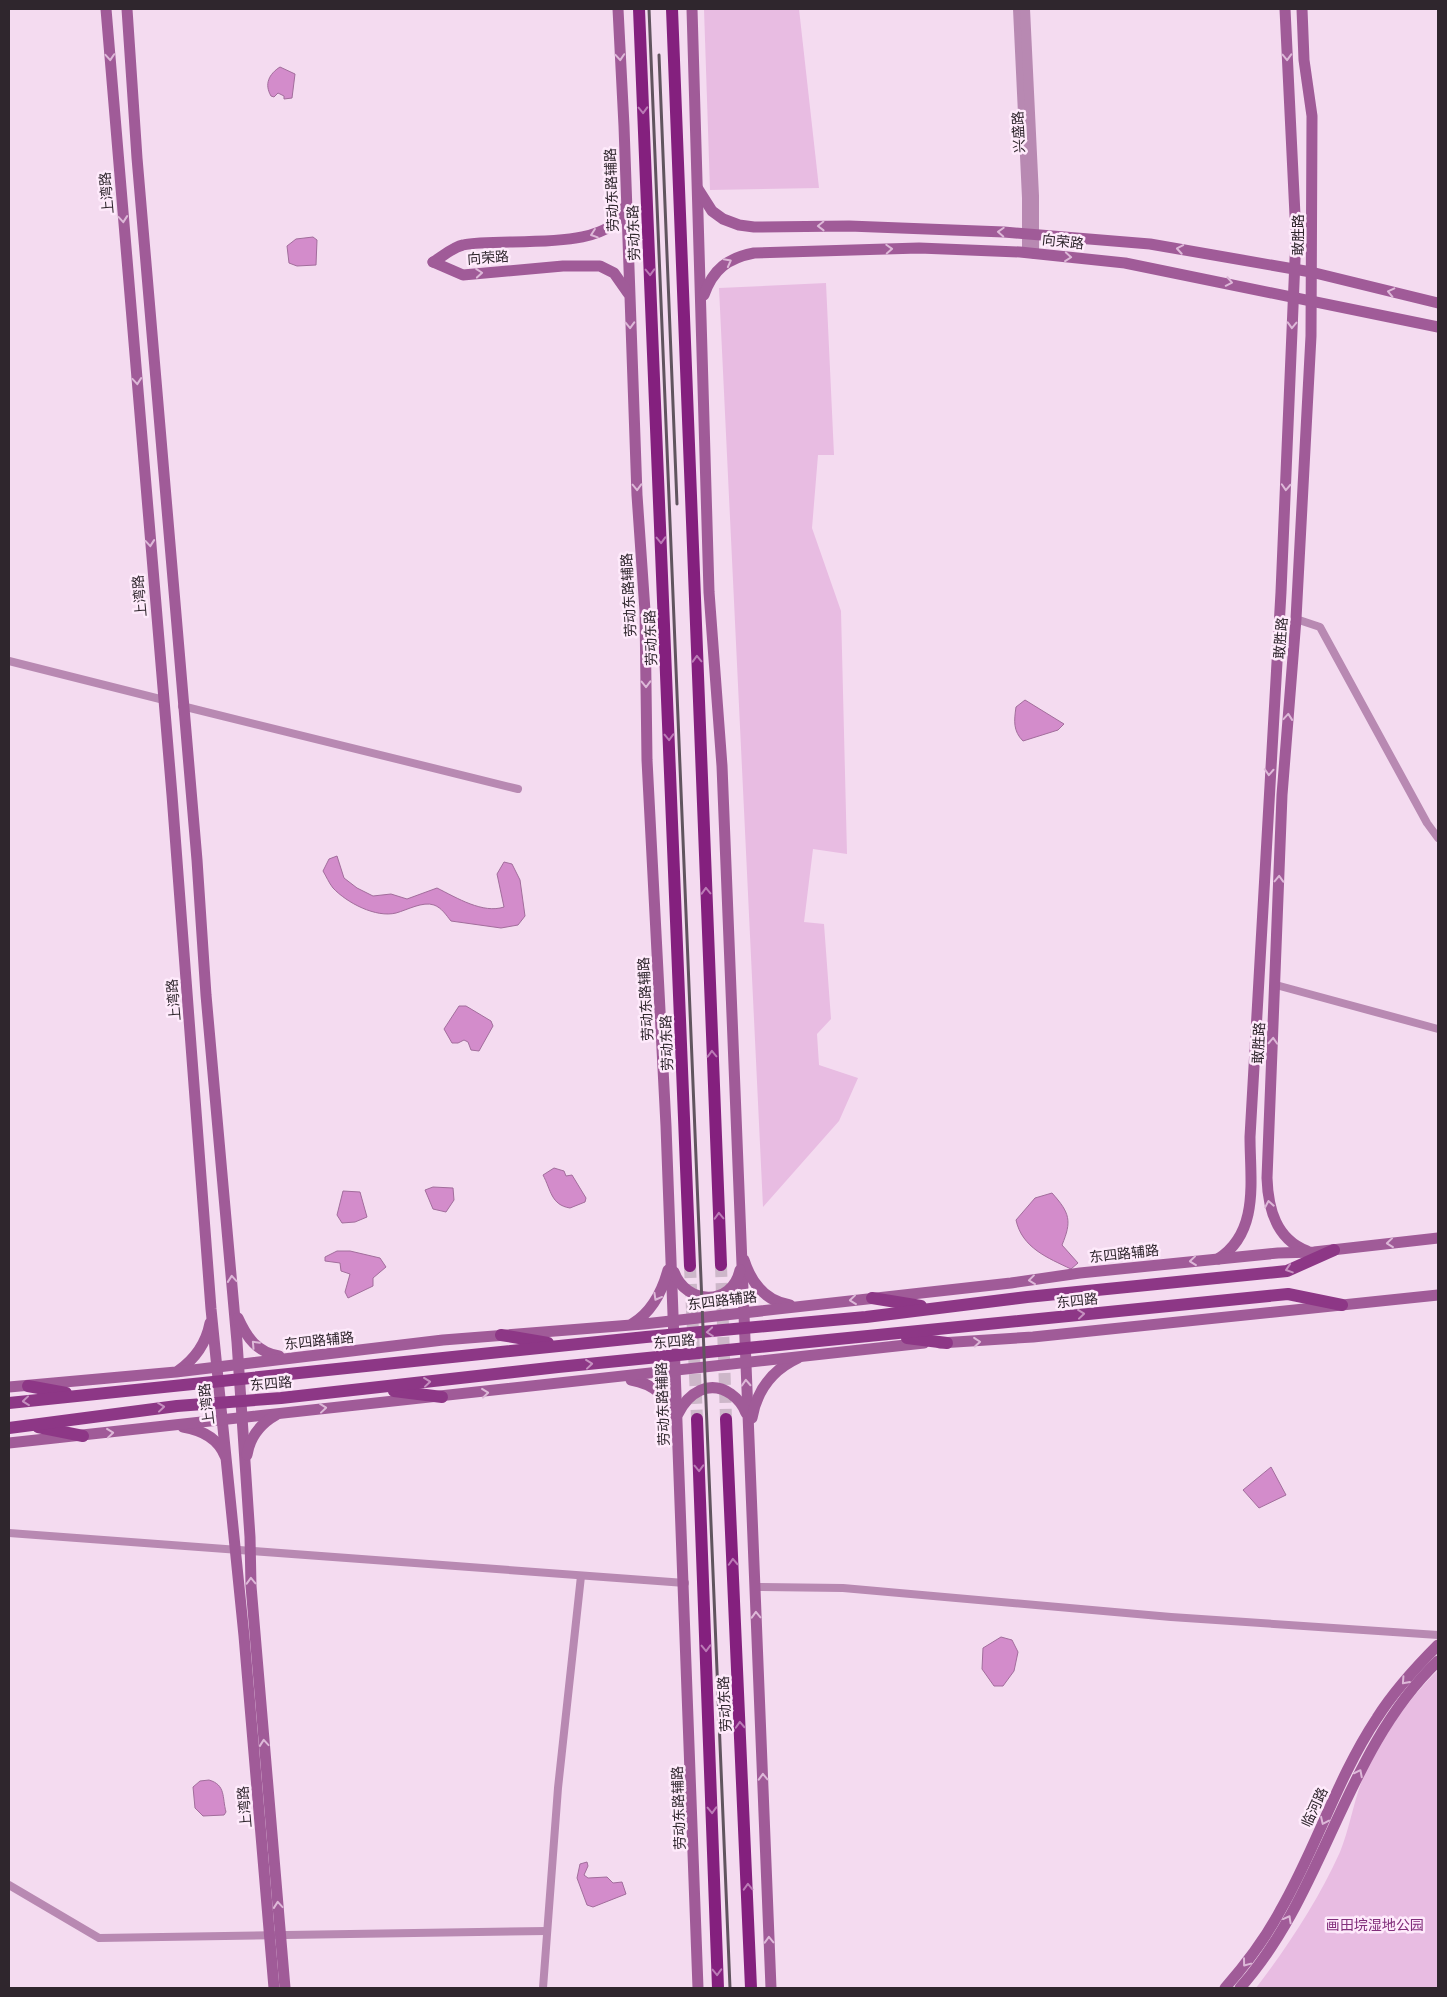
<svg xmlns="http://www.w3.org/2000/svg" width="1447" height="1997" font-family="'Titillium Web','Noto Sans SC',sans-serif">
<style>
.green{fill:#e8bce2}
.water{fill:#d38ccb;stroke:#a26d9c}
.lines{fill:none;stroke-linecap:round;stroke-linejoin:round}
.trunk-tunnel{stroke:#cdb7c9;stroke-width:12;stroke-dasharray:12 6;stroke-linecap:butt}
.minor{stroke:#b889b2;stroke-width:8}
.tertiary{stroke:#b889b2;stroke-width:10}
.secondary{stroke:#a05b98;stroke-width:11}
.primary{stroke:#8d3786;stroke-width:12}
.trunk{stroke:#84207e;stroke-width:12}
.rail{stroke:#61545f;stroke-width:3}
.oneway{stroke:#ddb8d8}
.oneway2{stroke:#bb7bb6}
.oneway3{stroke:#c690c0}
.labels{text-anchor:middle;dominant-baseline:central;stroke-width:5;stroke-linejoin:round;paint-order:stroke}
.street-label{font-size:14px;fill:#2f262d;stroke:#feeafb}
.park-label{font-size:14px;fill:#822e7b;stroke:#feeafb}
</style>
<rect width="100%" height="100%" fill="#f4dbf0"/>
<g class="green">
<path d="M704 9H799L819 188 710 190Z"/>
<path d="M826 283 834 455H818L812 528 841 611 847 854 813 849 804 922 824 924 831 1019 817 1034 819 1065 858 1078 839 1121 763 1207 719 288Z"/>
<path d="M1438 1670V1988H1256C1288 1946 1318 1901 1340 1852 1349 1830 1353 1805 1361 1783 1373 1747 1411 1696 1438 1670Z"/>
</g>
<g class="water">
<path d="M280 67 295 74 292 98 284 99V96L278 93 274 97 271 96C264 84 269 74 280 67Z"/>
<path d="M313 237 317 240 316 265 297 266 289 263 287 246 296 239Z"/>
<path d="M1025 700 1064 724 1058 730 1023 741C1013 731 1014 721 1016 707Z"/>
<path d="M337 856 344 878 357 888 373 896 391 894 407 899 437 888C457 898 483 914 504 907L497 874 504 862 512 864 520 880 525 916 518 925 501 928 451 921C446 915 442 908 434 905 423 901 407 910 396 913 376 918 347 903 333 888 329 883 326 876 323 871L329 859Z"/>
<path d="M459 1006H466L491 1021 493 1026 479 1051 471 1050 468 1042 464 1040 458 1043H452L444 1029Z"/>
<path d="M554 1168 564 1171 566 1176 572 1175 586 1198 585 1202 570 1208C551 1205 551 1190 543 1175Z"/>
<path d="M433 1187 453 1188 454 1200 446 1212 433 1209 425 1190Z"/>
<path d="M343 1191 360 1192 367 1217 355 1222 342 1223 337 1215Z"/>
<path d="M1052 1193C1070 1213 1072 1221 1062 1245L1078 1263 1071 1269C1048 1258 1022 1248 1016 1220L1035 1198Z"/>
<path d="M337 1251H350L380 1258 386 1267 373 1278V1286L348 1298 345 1292 350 1274 341 1271 340 1263 325 1261V1257Z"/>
<path d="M1271 1467 1286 1495 1259 1508 1243 1490Z"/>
<path d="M1001 1637 1012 1640 1018 1652 1014 1671 1003 1686H994L982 1669 983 1648Z"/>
<path d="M209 1780C226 1785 222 1797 226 1812L224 1815 203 1816 195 1808 193 1787 200 1781Z"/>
<path d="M587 1862 588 1866 584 1875 588 1878 607 1877 613 1883 622 1882 626 1894 593 1907 587 1905 577 1878 580 1864Z"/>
</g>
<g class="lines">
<g class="trunk-tunnel">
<path d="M721 1265 726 1419"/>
<path d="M690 1266 697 1419"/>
</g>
<g class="minor">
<path d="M1296 619 1320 627 1427 823 1438 838"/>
<path d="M9 661 164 700"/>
<path d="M182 706 518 789"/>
<path d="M1276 985 1438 1029"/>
<path d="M9 1533 685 1583"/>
<path d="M755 1587 843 1588 1171 1617 1438 1635"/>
<path d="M9 1885 99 1938 547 1931"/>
<path d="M543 1988 558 1788 581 1576"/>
</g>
<g class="tertiary">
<path d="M1018 9 1027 198V253"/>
<path d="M1025 9 1034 196V254"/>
</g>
<g class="secondary">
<path d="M106 9 172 795 211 1309 244 1636 274 1988"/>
<path d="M127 9 137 158 197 860 206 995 237 1342 250 1537 251 1586 285 1988"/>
<path d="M618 9 624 126 637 495 645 611 647 760 666 1126 698 1988"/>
<path d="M692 9 709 592 722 766 771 1988"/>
<path d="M1302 9 1304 60 1312 116 1311 336 1296 619 1282 795 1267 1178C1268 1209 1276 1239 1307 1251"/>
<path d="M698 189 712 211 723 219 739 225 754 227 849 226 1004 232 1150 244 1311 272 1438 303"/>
<path d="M433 262C442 257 453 247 463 245 503 236 611 255 625 207"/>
<path d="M433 262 463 275 563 266H600L614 273 628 293"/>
<path d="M704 295C713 269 728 258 754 253L919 248 1020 252 1125 263 1438 327"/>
<path d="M1218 1259C1260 1232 1250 1180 1250 1137L1281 592 1296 236 1285 9"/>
<path d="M744 1260C751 1282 765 1301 790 1305"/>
<path d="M674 1272C686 1305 732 1307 740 1270"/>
<path d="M238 1318C247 1338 257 1352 279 1356"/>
<path d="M632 1324C652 1312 662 1292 668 1270"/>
<path d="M940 1343 1033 1337 1438 1295"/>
<path d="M178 1371C195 1359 206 1344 210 1323"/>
<path d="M631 1380C654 1384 667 1396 675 1417"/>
<path d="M9 1387 176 1372 443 1340 644 1324 1011 1283 1080 1273 1278 1253 1314 1252 1438 1238"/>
<path d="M678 1414C688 1393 709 1379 731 1394 738 1399 743 1405 746 1413"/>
<path d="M752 1418C757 1390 772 1370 798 1358"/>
<path d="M183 1427C201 1430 218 1438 225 1456"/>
<path d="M9 1443 924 1343"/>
<path d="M247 1455C250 1436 260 1424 276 1415"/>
<path d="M1225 1988C1246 1964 1265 1939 1280 1911 1316 1849 1337 1778 1377 1718 1394 1691 1416 1667 1438 1645"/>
<path d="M1240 1988C1326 1892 1343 1752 1438 1661"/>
</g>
<g class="primary">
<path d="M872 1298 921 1306"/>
<path d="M501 1335 548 1343"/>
<path d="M907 1338 947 1343"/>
<path d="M28 1386 66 1393"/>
<path d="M394 1391 442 1397"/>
<path d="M9 1403 646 1337 866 1317 1027 1297 1287 1271 1334 1250"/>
<path d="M38 1427 83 1436"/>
<path d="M9 1428 177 1406 281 1398 558 1367 1288 1294 1342 1305"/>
</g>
<g class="trunk">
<path d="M639 9 690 1266"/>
<path d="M672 9 721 1265"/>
<path d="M697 1419 718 1988"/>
<path d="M726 1419 751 1988"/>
</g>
<g class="rail">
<path d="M649 9 730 1988"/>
<path d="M659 55 677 504"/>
</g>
</g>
<defs><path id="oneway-chevron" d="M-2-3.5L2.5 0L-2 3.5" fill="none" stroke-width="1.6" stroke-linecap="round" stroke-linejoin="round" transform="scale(1.25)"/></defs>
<g class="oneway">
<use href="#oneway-chevron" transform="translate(110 57) rotate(86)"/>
<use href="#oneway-chevron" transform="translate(620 57) rotate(86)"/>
<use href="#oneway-chevron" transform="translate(1287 57) rotate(88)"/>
<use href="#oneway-chevron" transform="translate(123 219) rotate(85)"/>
<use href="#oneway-chevron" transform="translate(821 226) rotate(179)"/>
<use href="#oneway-chevron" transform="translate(1001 232) rotate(-177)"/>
<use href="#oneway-chevron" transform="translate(594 234) rotate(161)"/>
<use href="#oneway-chevron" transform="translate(889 249) rotate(-3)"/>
<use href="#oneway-chevron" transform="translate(1180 249) rotate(-170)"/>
<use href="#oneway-chevron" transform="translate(1068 257) rotate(5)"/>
<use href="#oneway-chevron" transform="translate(728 262) rotate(-28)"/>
<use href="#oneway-chevron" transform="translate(479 273) rotate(-5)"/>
<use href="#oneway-chevron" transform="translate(1229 282) rotate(11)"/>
<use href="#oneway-chevron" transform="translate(1391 292) rotate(-167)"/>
<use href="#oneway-chevron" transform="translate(630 325) rotate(88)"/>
<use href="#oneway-chevron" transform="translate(1292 325) rotate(92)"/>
<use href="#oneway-chevron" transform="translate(137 381) rotate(85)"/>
<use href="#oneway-chevron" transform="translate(637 487) rotate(88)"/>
<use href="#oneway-chevron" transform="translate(1286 487) rotate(93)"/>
<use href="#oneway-chevron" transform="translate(150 543) rotate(85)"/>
<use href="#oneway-chevron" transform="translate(646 684) rotate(89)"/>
<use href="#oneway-chevron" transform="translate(1288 717) rotate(-85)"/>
<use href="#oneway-chevron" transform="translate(1269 772) rotate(93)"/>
<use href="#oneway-chevron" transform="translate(1279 879) rotate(-88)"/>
<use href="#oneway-chevron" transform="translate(1273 1041) rotate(-87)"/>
<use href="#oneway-chevron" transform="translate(1269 1204) rotate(-100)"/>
<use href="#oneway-chevron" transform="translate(1390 1243) rotate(174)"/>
<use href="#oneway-chevron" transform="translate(1193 1261) rotate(174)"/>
<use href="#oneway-chevron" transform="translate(232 1279) rotate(-95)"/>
<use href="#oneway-chevron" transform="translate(1032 1280) rotate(173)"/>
<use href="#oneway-chevron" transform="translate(657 1297) rotate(119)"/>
<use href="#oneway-chevron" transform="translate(853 1300) rotate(174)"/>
<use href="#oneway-chevron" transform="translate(977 1342) rotate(-5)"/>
<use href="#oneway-chevron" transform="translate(255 1344) rotate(-133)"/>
<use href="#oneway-chevron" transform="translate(746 1383) rotate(-93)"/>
<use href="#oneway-chevron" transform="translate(485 1393) rotate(-6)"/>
<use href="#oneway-chevron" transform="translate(323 1408) rotate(-6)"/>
<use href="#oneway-chevron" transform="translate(110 1433) rotate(-6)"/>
<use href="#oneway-chevron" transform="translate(251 1581) rotate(-92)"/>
<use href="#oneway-chevron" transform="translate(756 1615) rotate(-92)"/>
<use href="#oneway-chevron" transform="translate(1405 1681) rotate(132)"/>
<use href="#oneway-chevron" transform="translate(264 1743) rotate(-95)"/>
<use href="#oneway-chevron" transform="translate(1359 1773) rotate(-63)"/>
<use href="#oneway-chevron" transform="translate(763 1777) rotate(-92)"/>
<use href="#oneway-chevron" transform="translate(1324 1821) rotate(115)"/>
<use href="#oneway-chevron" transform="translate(278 1905) rotate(-95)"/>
<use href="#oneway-chevron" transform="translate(1288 1919) rotate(-61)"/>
<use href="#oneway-chevron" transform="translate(769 1940) rotate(-92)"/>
<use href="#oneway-chevron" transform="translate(1246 1963) rotate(127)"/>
</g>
<g class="oneway2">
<use href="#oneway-chevron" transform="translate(643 110) rotate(88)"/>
<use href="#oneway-chevron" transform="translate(650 272) rotate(88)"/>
<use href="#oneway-chevron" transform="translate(661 540) rotate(88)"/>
<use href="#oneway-chevron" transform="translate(697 659) rotate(-92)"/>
<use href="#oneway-chevron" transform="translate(669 737) rotate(88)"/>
<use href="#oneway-chevron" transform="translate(706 891) rotate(-92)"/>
<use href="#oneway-chevron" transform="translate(712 1054) rotate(-92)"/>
<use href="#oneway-chevron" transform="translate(719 1216) rotate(-92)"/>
<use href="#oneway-chevron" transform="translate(699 1468) rotate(88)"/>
<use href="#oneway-chevron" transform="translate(733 1562) rotate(-93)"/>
<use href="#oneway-chevron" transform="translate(706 1648) rotate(88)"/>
<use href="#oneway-chevron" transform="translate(740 1725) rotate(-93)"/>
<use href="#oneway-chevron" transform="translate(712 1810) rotate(88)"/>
<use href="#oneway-chevron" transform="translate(748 1887) rotate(-92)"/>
<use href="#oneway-chevron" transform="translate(717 1972) rotate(88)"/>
</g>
<g class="oneway3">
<use href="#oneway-chevron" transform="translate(1289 1269) rotate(162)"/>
<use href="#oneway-chevron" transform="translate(1081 1314) rotate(-6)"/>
<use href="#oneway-chevron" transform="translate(710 1332) rotate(175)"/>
<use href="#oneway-chevron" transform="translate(589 1364) rotate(-6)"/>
<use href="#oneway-chevron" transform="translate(427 1382) rotate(-6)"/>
<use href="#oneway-chevron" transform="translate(26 1401) rotate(174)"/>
<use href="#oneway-chevron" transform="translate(161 1407) rotate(-6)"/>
</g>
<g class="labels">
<g class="street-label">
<text transform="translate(1018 132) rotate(-93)">兴盛路</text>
<text transform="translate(611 190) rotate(-92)">劳动东路辅路</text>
<text transform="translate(106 193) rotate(-95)">上湾路</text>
<text transform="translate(633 233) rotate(-92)">劳动东路</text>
<text transform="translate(1297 235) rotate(-90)">敢胜路</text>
<text transform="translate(1063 241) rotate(6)">向荣路</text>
<text transform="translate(488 257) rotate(-4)">向荣路</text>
<text transform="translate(628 595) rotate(-93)">劳动东路辅路</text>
<text transform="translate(139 596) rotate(-95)">上湾路</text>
<text transform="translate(650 638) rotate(-92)">劳动东路</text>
<text transform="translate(1280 638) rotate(-85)">敢胜路</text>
<text transform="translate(645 999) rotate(-93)">劳动东路辅路</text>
<text transform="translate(173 1000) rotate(-95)">上湾路</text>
<text transform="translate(666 1043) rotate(-92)">劳动东路</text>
<text transform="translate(1258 1043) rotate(-87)">敢胜路</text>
<text transform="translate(1124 1253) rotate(-6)">东四路辅路</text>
<text transform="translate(722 1300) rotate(-7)">东四路辅路</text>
<text transform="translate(1077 1300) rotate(-6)">东四路</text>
<text transform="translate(319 1340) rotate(-6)">东四路辅路</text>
<text transform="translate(674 1341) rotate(-5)">东四路</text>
<text transform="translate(271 1383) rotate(-5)">东四路</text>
<text transform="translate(206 1404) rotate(-97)">上湾路</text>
<text transform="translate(662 1404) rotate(-92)">劳动东路辅路</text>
<text transform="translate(724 1704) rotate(-93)">劳动东路</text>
<text transform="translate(244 1807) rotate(-95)">上湾路</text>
<text transform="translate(1314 1807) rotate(-65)">临河路</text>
<text transform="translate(678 1808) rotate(-92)">劳动东路辅路</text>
</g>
<g class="park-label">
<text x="1375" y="1924">画田垸湿地公园</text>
</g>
</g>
<rect width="1447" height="1997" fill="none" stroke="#2f262d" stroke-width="20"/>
</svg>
